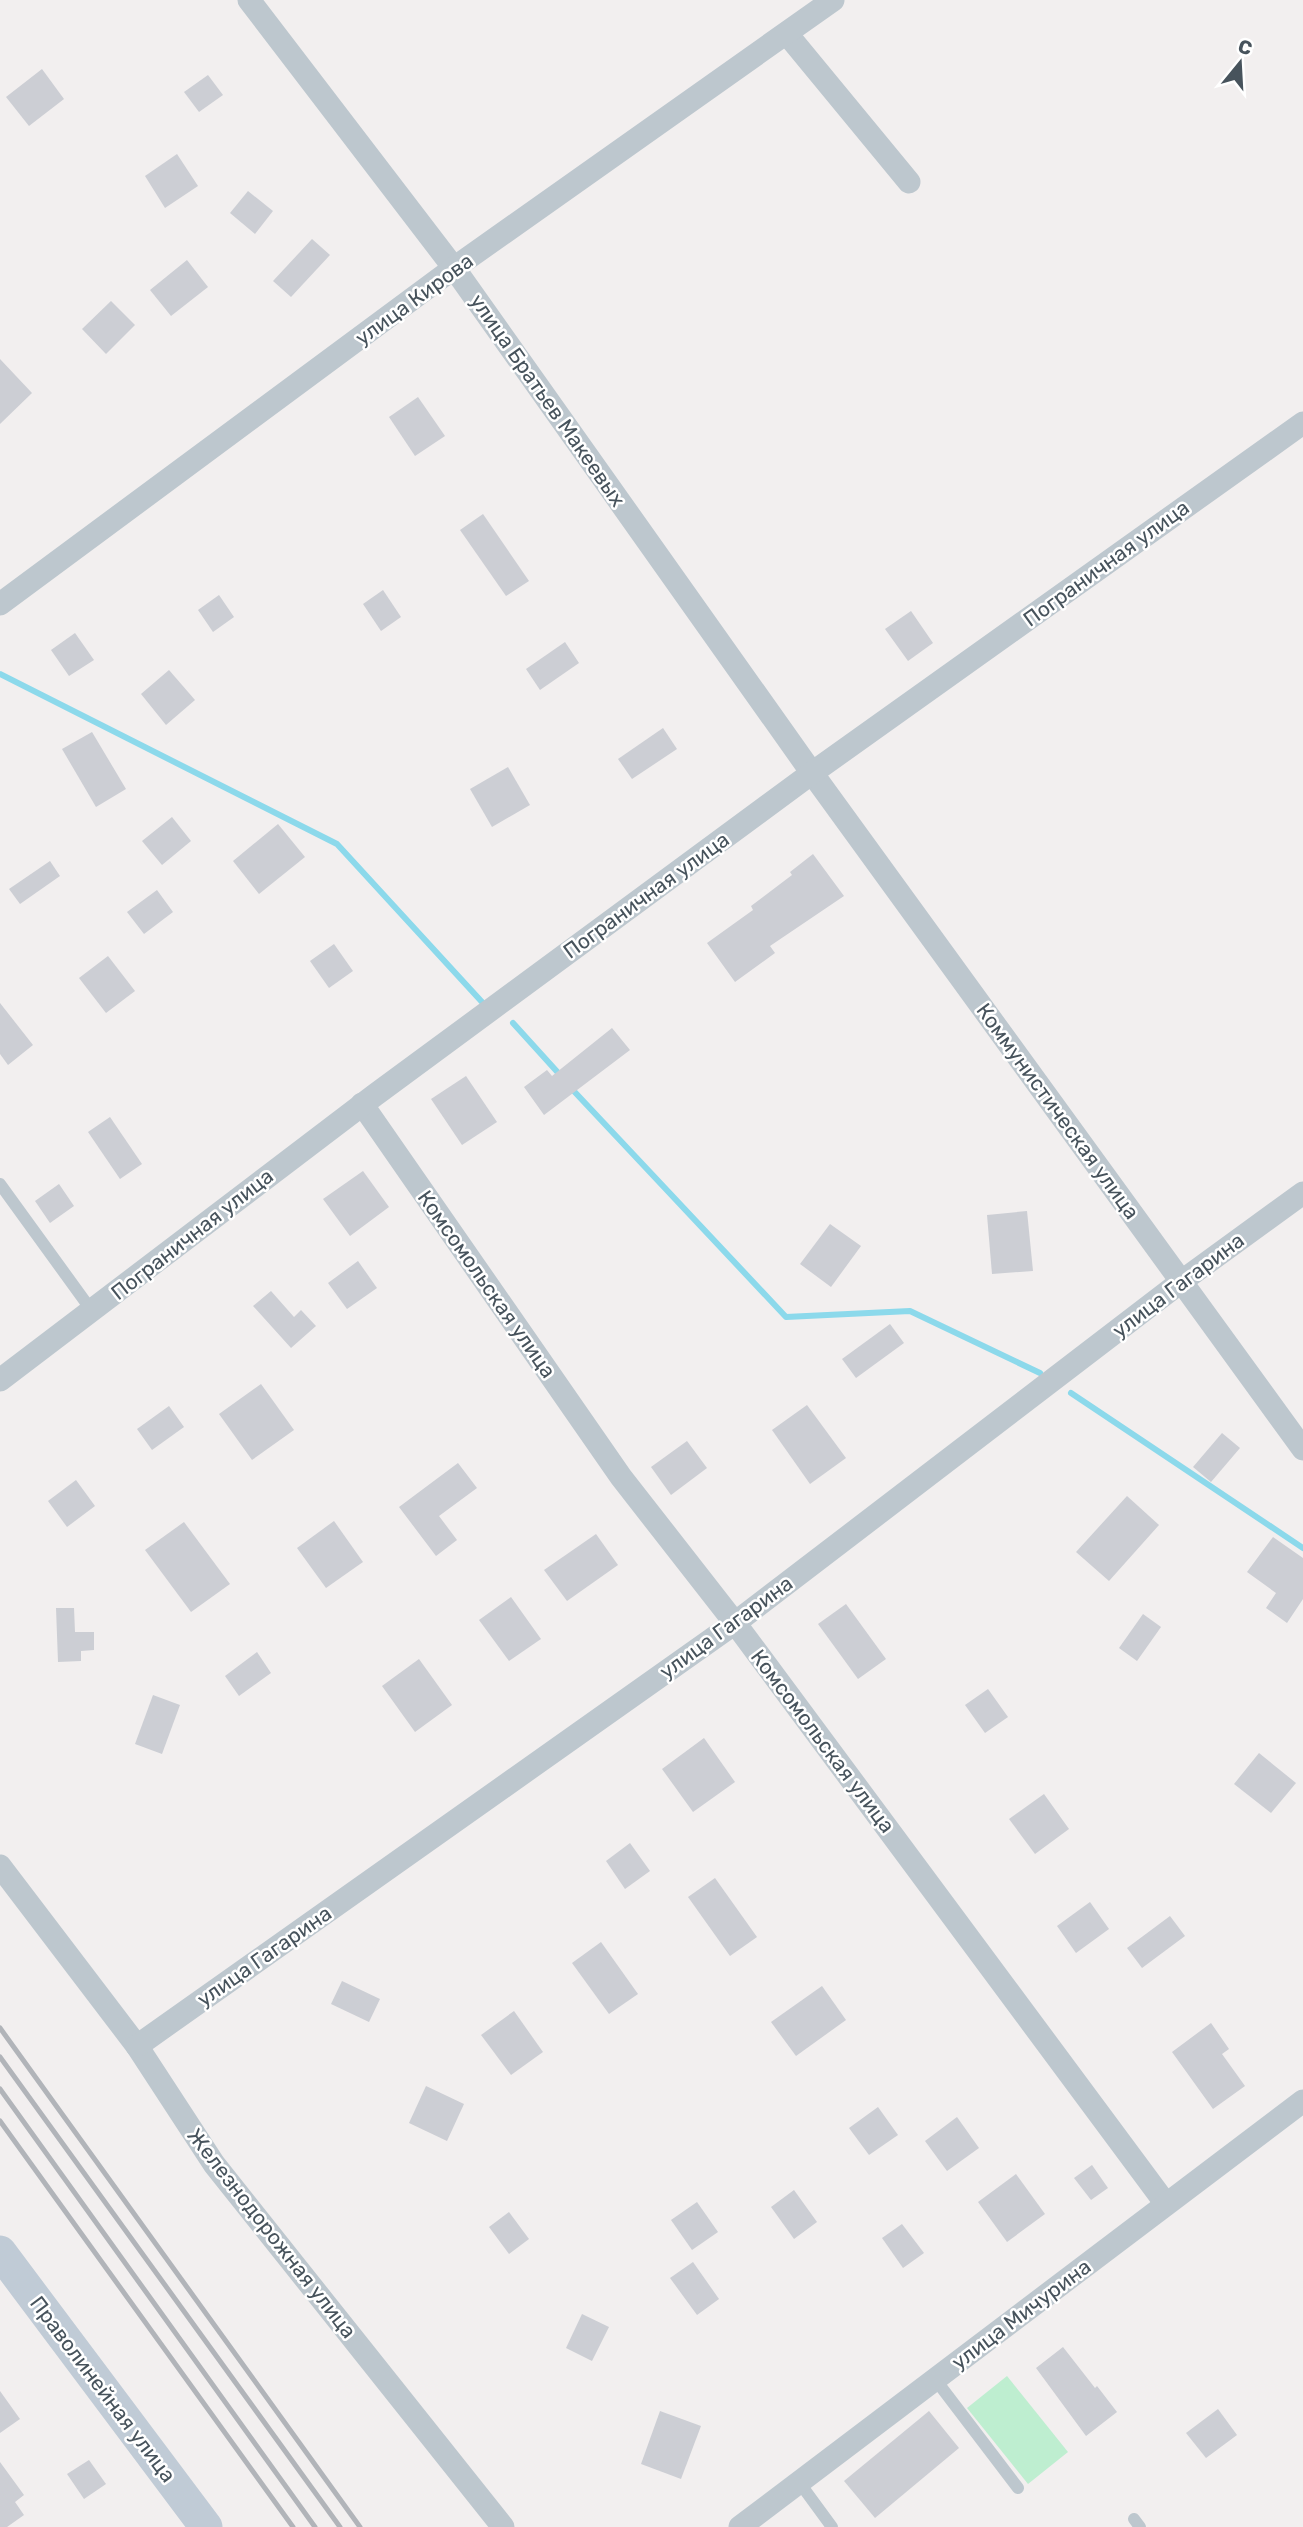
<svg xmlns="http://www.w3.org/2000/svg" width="1303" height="2527" font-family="Rubik,sans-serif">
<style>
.green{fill:#beeed0}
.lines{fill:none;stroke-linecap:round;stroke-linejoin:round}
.stream{stroke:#8cd9eb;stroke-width:6}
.building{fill:#ccced4}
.lane{stroke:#bdc7ce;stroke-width:12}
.street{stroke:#bdc7ce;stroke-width:23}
.secondary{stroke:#c0cbd6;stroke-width:33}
.rail{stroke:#b1b4b9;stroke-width:5}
.labels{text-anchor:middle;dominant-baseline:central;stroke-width:5;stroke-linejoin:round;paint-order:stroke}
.street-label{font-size:21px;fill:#47535c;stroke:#fff}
</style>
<rect width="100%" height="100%" fill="#f2efef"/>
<path class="green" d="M1007 2376 1068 2452 1028 2484 967 2408Z"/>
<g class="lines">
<g class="stream">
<path d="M0 674 337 844 482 1002"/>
<path d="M513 1023 561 1076"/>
<path d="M570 1087 786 1317 910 1311 1040 1373"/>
<path d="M1071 1393 1303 1548"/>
</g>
</g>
<g class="building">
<path d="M42 69 64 99 29 126 6 97Z"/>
<path d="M208 75 223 95 199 112 184 92Z"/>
<path d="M177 154 198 186 165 208 145 176Z"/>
<path d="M248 191 273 211 255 234 230 213Z"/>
<path d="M312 239 330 255 291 297 273 281Z"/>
<path d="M187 260 208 287 171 316 150 290Z"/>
<path d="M111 301 135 325 106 354 82 329Z"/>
<path d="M0 359 32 393 0 424Z"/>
<path d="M418 397 445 436 415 456 389 417Z"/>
<path d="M483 514 529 581 506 596 460 530Z"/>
<path d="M383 590 401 617 381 631 363 604Z"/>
<path d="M219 595 234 617 213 632 198 610Z"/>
<path d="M911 611 933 643 908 661 885 629Z"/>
<path d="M75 633 94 660 69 676 51 650Z"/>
<path d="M565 642 579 663 540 690 526 669Z"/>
<path d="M169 670 195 700 166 725 141 694Z"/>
<path d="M663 728 677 749 632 779 618 759Z"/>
<path d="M92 732 126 789 96 807 62 749Z"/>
<path d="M508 767 530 805 492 827 470 789Z"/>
<path d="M172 817 191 841 162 865 142 841Z"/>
<path d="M278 824 305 857 259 894 233 861Z"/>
<path d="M813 854 844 896 770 946 775 953 735 982 707 943 753 910 751 906 792 875 790 872Z"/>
<path d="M50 861 60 876 20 904 9 889Z"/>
<path d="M157 890 173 912 144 934 127 912Z"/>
<path d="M334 944 353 971 329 988 310 961Z"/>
<path d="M108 956 135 991 106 1013 79 978Z"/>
<path d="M0 1003 33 1045 8 1065 0 1054Z"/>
<path d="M612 1028 630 1050 544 1115 524 1087 547 1070 552 1076Z"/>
<path d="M466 1076 497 1122 462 1145 431 1099Z"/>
<path d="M110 1117 142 1164 120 1179 88 1132Z"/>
<path d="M363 1171 389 1207 350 1236 323 1199Z"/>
<path d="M59 1184 74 1206 50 1223 35 1201Z"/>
<path d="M1027 1211 1033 1271 992 1274 987 1215Z"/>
<path d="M830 1224 861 1246 831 1287 800 1264Z"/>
<path d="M358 1261 377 1288 347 1309 328 1283Z"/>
<path d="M271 1291 294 1317 301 1310 316 1326 291 1348 253 1306Z"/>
<path d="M890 1324 904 1343 856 1378 842 1359Z"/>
<path d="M261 1384 294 1430 252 1460 219 1414Z"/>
<path d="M807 1405 846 1458 810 1484 772 1430Z"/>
<path d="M169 1406 184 1427 152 1450 137 1429Z"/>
<path d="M1222 1433 1240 1448 1211 1482 1193 1467Z"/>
<path d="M687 1441 707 1468 671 1495 651 1467Z"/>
<path d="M458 1463 477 1488 439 1516 457 1540 436 1556 399 1507Z"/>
<path d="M76 1480 95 1506 67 1527 48 1501Z"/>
<path d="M1127 1496 1159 1525 1109 1581 1076 1552Z"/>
<path d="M334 1521 363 1562 326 1588 297 1548Z"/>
<path d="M184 1522 230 1584 191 1612 145 1550Z"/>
<path d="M596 1534 618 1565 567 1601 544 1570Z"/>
<path d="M1273 1537 1303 1558V1599L1287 1623 1266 1608 1276 1593 1247 1572Z"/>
<path d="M511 1597 541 1639 509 1661 479 1620Z"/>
<path d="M846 1604 886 1659 858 1679 818 1624Z"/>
<path d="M56 1608H74L75 1632H94V1650L81 1651V1661L58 1662Z"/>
<path d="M1143 1614 1161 1627 1137 1661 1119 1648Z"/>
<path d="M257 1652 271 1673 239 1696 225 1676Z"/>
<path d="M419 1659 452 1705 415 1732 382 1686Z"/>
<path d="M988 1689 1008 1717 985 1733 965 1705Z"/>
<path d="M153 1695 180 1705 162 1754 135 1744Z"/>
<path d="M704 1738 735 1782 693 1812 662 1769Z"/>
<path d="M1259 1753 1296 1783 1271 1813 1234 1784Z"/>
<path d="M1044 1794 1069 1829 1035 1854 1009 1819Z"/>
<path d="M630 1843 650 1871 625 1889 606 1861Z"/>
<path d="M715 1878 757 1937 730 1956 688 1897Z"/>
<path d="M1090 1902 1109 1929 1076 1953 1057 1926Z"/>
<path d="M1170 1916 1185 1936 1142 1968 1127 1948Z"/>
<path d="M601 1942 638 1994 609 2014 572 1963Z"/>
<path d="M342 1981 380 1999 369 2022 331 2004Z"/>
<path d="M822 1986 846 2020 796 2056 771 2022Z"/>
<path d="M514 2011 543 2052 511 2075 481 2035Z"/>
<path d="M1211 2023 1229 2049 1222 2054 1245 2086 1213 2109 1172 2052Z"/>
<path d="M426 2086 464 2104 447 2141 409 2123Z"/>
<path d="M878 2107 898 2135 869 2155 849 2128Z"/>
<path d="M957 2117 979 2148 947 2171 925 2141Z"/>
<path d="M1092 2165 1108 2188 1091 2200 1074 2178Z"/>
<path d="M1016 2174 1045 2214 1007 2242 978 2202Z"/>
<path d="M794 2190 817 2222 794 2239 771 2207Z"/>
<path d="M697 2202 718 2232 692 2250 671 2220Z"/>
<path d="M509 2212 529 2239 509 2254 489 2227Z"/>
<path d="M902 2224 924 2253 903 2268 882 2238Z"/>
<path d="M693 2262 719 2299 697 2315 670 2278Z"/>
<path d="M582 2314 609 2327 592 2361 566 2348Z"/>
<path d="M1063 2347 1095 2388 1097 2386 1117 2412 1086 2436 1036 2368Z"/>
<path d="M0 2391 20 2419 0 2433Z"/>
<path d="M1218 2409 1237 2435 1206 2458 1186 2433Z"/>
<path d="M660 2411 701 2426 681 2479 641 2464Z"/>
<path d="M929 2411 959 2448 875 2518 844 2481Z"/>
<path d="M89 2460 106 2484 84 2499 67 2474Z"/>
<path d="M0 2462 24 2495 15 2502 24 2515 7 2527H0Z"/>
</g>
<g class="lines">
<g class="lane">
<path d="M0 1184 92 1311"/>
<path d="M935 2379 1018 2488"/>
<path d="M799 2482 832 2527"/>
<path d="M1134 2519 1140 2527"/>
</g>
<g class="street">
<path d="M249 0 454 268 812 773 1303 1449"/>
<path d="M787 34 909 182"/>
<path d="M0 604 454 268 833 0"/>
<path d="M362 1104 621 1477 735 1623 1166 2204"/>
<path d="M0 1380 375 1095 812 773 1303 423"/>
<path d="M0 1866 137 2046 214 2164 503 2527"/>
<path d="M137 2046 735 1623 1182 1281 1303 1193"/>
<path d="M740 2527 1303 2101"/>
</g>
<path class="secondary" d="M0 2252 206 2527"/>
<g class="rail">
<path d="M0 2028 360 2527"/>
<path d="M0 2057 340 2527"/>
<path d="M0 2089 315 2527"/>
<path d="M0 2121 293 2527"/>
</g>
</g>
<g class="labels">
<g class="street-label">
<text transform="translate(414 299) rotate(-36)">улица Кирова</text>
<text transform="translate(548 400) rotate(55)">улица Братьев Макеевых</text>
<text transform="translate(1106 563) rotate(-36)">Пограничная улица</text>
<text transform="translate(646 895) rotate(-36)">Пограничная улица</text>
<text transform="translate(1058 1111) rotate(54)">Коммунистическая улица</text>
<text transform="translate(192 1234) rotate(-38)">Пограничная улица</text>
<text transform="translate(487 1284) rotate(55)">Комсомольская улица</text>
<text transform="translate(1178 1285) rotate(-37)">улица Гагарина</text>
<text transform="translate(726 1627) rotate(-36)">улица Гагарина</text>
<text transform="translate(823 1741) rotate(53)">Комсомольская улица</text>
<text transform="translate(264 1956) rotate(-35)">улица Гагарина</text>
<text transform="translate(272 2233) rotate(52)">Железнодорожная улица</text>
<text transform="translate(1021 2314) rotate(-37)">улица Мичурина</text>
<text transform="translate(103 2389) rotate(53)">Праволинейная улица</text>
</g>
</g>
<g transform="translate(1240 63) rotate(18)" stroke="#ffffff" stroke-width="5" paint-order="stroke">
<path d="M0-5L12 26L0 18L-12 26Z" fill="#47535c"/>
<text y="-10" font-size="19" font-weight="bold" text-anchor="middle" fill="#47535c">С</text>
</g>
</svg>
